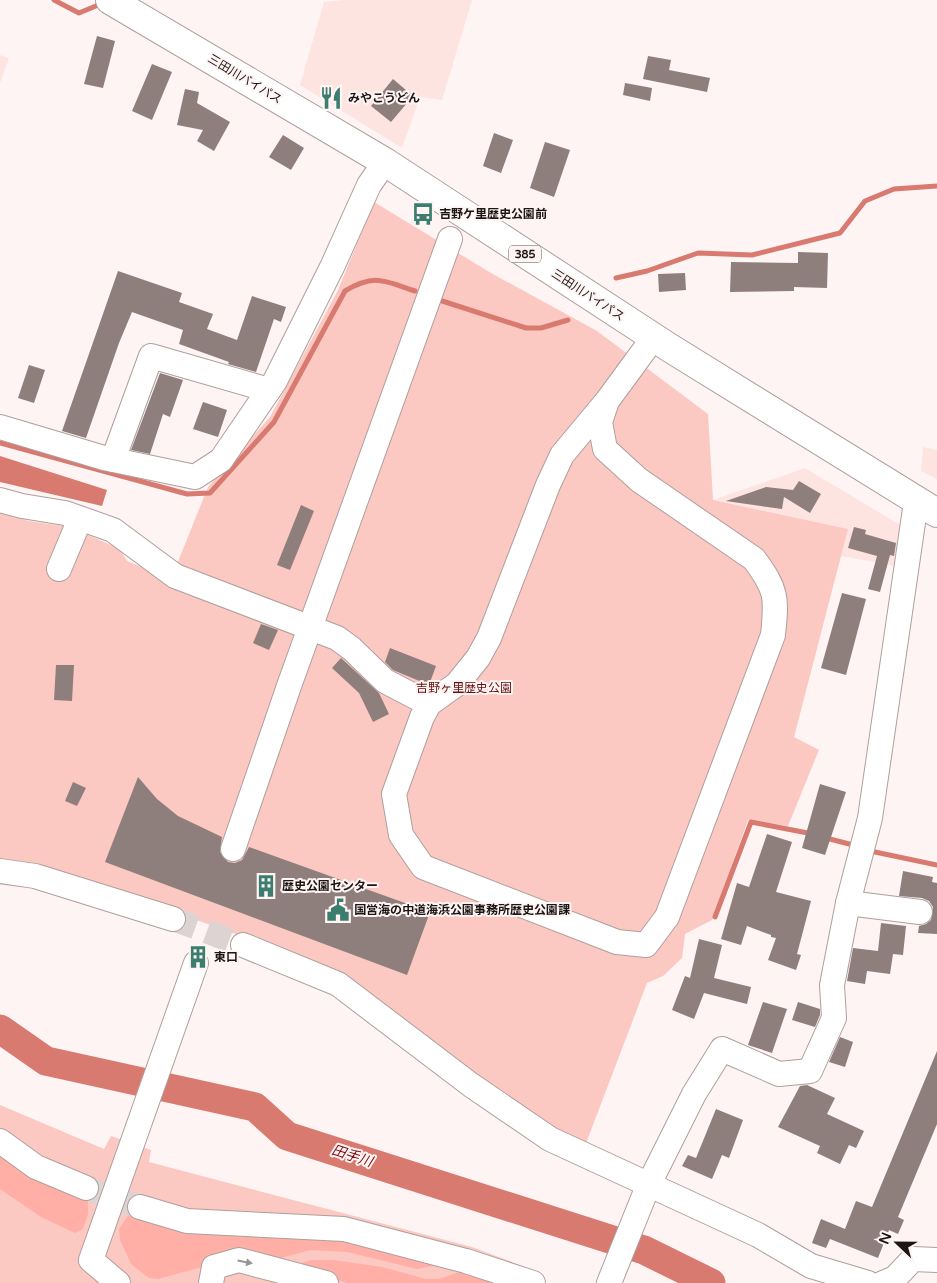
<svg xmlns="http://www.w3.org/2000/svg" width="937" height="1283" font-family="'Varela Round','Noto Sans JP',sans-serif">
<style>
.built{fill:#fde4e0}
.green{fill:#fcc8c2}
.forest{fill:#ffafa6}
.water{fill:#d87a70}
.lines{fill:none;stroke-linecap:round;stroke-linejoin:round}
.stream{stroke:#d87a70;stroke-width:5}
.river{stroke:#d87a70;stroke-width:29}
.building{fill:#8e7f7d}
.minor-tunnel{stroke:#dcd3d2;stroke-width:24;stroke-dasharray:24 12;stroke-linecap:butt}
.minor-casing{stroke:#ae9f9d;stroke-width:26}
.highway-casing{stroke:#ae9f9d;stroke-width:30}
.minor{stroke:#fff;stroke-width:24}
.highway{stroke:#fff;stroke-width:28}
.oneway{fill:#989695}
.labels{text-anchor:middle;dominant-baseline:central;stroke-width:4;stroke-linejoin:round;paint-order:stroke}
.shield{fill:#fef4f3;stroke:#5f5857;stroke-width:1}
.shield-label{font-size:11px;font-weight:bold;fill:#1b1514}
.street-label{font-size:12px;fill:#1b1514;stroke:#fef4f3}
.poi-label{font-size:12px;font-weight:bold;fill:#1b1514;stroke:#fef4f3;text-anchor:start}
.park-label{font-size:12px;fill:#630d0d;stroke:#fef4f3}
.water-label{font-size:14px;font-style:italic;fill:#810a0f;stroke:#fef4f3}
</style>
<rect width="100%" height="100%" fill="#fef4f3"/>
<g class="built">
<path d="M344 0H472L442 100 420 97 402 148 300 85 324 2Z"/>
<path d="M0 55 9 58 0 83Z"/>
<path d="M923 447 937 450V479L921 471Z"/>
<path d="M805 468 907 529 902 567 841 556 847 529 713 500Z"/>
</g>
<g class="green">
<path d="M374 202 491 273 597 331 708 414 713 500 848 529 794 737 819 750 788 826 748 820 712 920 685 934 682 958 663 976 647 983 585 1146 538 1121 321 965 72 875 0 862V512L29 521 70 527 120 549 127 561 171 579 208 487 270 417 338 290Z"/>
<path d="M0 1105 104 1149 111 1136 151 1150 149 1162 472 1247 512 1262 516 1283H0Z"/>
</g>
<g class="forest">
<path d="M0 1149 88 1196V1214L83 1229 75 1233 41 1217 0 1189Z"/>
<path d="M131 1211 326 1235 438 1265 417 1269 347 1252 310 1250 274 1260 206 1266 158 1279 149 1278 131 1264 120 1240 119 1229Z"/>
<path d="M311 1260H333L382 1267 426 1279H439L471 1268 506 1283H347L294 1266Z"/>
</g>
<path class="water" d="M0 456 107 490 102 506 0 482Z"/>
<g class="lines">
<g class="stream">
<path d="M54 0 79 13 103 3"/>
<path d="M616 278 647 271 698 253 752 255 840 233 865 201 894 189 937 186"/>
<path d="M436 299 526 328H541L568 320"/>
<path d="M0 443 187 494 210 493 274 422 345 291C375 273 384 281 415 291"/>
<path d="M826 838 853 845"/>
<path d="M875 852 937 865"/>
<path d="M715 917 751 822 813 834"/>
</g>
<path class="river" d="M0 1029 46 1061 255 1107 287 1136 644 1250 711 1283"/>
</g>
<g class="building">
<path d="M97 36 115 41 103 88 84 84Z"/>
<path d="M648 56 671 60 669 70 710 78 707 92 643 79Z"/>
<path d="M152 64 172 72 152 120 132 111Z"/>
<path d="M393 79 413 96 391 122 371 106Z"/>
<path d="M625 83 652 88 650 101 623 95Z"/>
<path d="M185 89 199 92 197 103 230 122 214 151 197 141 203 130 177 125Z"/>
<path d="M494 133 513 140 501 173 483 166Z"/>
<path d="M283 135 304 148 291 170 269 157Z"/>
<path d="M545 142 570 150 554 197 530 188Z"/>
<path d="M798 252 828 253 827 288 794 287V291L730 292 731 262 798 263Z"/>
<path d="M118 271 182 293 179 302 213 314 207 329 237 340 252 296 286 307 281 322 274 319 256 372 228 364 229 362 179 344 183 330 132 312 119 343 86 438 62 431Z"/>
<path d="M685 273 686 290 659 292 658 274Z"/>
<path d="M29 365 45 370 34 403 18 398Z"/>
<path d="M160 373 183 380 170 417 163 414 150 454 131 450Z"/>
<path d="M203 402 227 410 218 437 193 429Z"/>
<path d="M799 481 821 494 810 513 784 497 782 509 726 501 766 487 793 490Z"/>
<path d="M301 505 314 511 290 570 277 565Z"/>
<path d="M854 527 866 530 865 534 896 543 894 556 890 555 880 592 868 589 877 556 848 548Z"/>
<path d="M842 593 866 599 846 675 821 668Z"/>
<path d="M261 624 278 630 269 650 253 643Z"/>
<path d="M390 648 436 666 429 685 393 670 385 662Z"/>
<path d="M341 658 379 693 389 714 373 722 359 693 332 668Z"/>
<path d="M56 665H74L72 701 54 700Z"/>
<path d="M138 777 157 799 178 816 222 837 220 852 228 862 235 863 242 860 249 847 430 912 407 975 105 862Z"/>
<path d="M73 782 86 788 77 806 65 801Z"/>
<path d="M820 784 846 792 825 855 802 848Z"/>
<path d="M767 834 792 842 776 892 811 901 797 954 801 955 796 970 768 960 776 938 771 937V935L747 926 741 945 721 939 737 883 749 887Z"/>
<path d="M903 871 933 877 932 882 937 883V934L918 933 919 926 926 924 931 920 933 907 929 901 922 898 899 896Z"/>
<path d="M881 923 906 926 903 955 893 954 890 974 867 971 865 984 847 981 853 948 878 951Z"/>
<path d="M699 939 722 945 714 978 751 987 747 1004 704 993 694 1019 672 1010 685 976 690 978Z"/>
<path d="M763 1002 787 1009 772 1053 748 1045Z"/>
<path d="M798 1002 820 1009V1015L815 1027 792 1020Z"/>
<path d="M840 1037 853 1042 845 1067 829 1062Z"/>
<path d="M937 1051V1124L898 1217 904 1220 898 1234 889 1230 878 1258 830 1239 826 1248 812 1243 821 1219 845 1229 856 1201 872 1207Z"/>
<path d="M807 1085 835 1098 827 1114 864 1131 856 1148 849 1145 840 1164 817 1153 820 1146 778 1127 800 1086Z"/>
<path d="M716 1109 743 1120 729 1158 722 1155 712 1179 682 1166 688 1155 696 1158Z"/>
</g>
<g class="lines">
<g class="minor-tunnel">
<path d="M173 919 243 945"/>
<path d="M86 1188 140 1207"/>
</g>
<defs>
<g id="minor">
<path d="M607 401 600 422 605 449 639 480 754 559C777 590 777 597 773 635L667 917 646 945 617 942 423 867 401 835 394 794 422 717 429 704 457 684 478 658 489 638 548 485 562 455 607 401 654 337"/>
<path d="M0 427 104 458 195 477 221 460 275 381 333 265 369 185 385 162"/>
<path d="M113 460 151 356 269 390"/>
<path d="M0 500 22 506 65 513 113 530 175 576 337 638 352 649 385 681 429 704"/>
<path d="M59 569 80 519"/>
<path d="M233 849 289 686 450 239"/>
<path d="M0 871 35 876 173 919"/>
<path d="M848 903 920 912"/>
<path d="M243 945 338 984 471 1085 550 1139 758 1235 811 1266 868 1283"/>
<path d="M0 1141 36 1167 86 1188"/>
<path d="M140 1207 187 1221 344 1229 466 1261 533 1283"/>
<path d="M118 1283 91 1260 196 963"/>
<path d="M211 1283 214 1267 239 1260 326 1283"/>
<path d="M609 1283 648 1186 694 1094 722 1049 779 1074 810 1071 834 1018 832 985 848 903 870 818 916 502"/>
<path d="M883 1283 895 1278 913 1259 937 1260"/>
</g>
<path id="highway" d="M110 0 385 162 670 348 937 513"/>
</defs>
<use href="#minor" class="minor-casing"/>
<use href="#highway" class="highway-casing"/>
<use href="#minor" class="minor"/>
<use href="#highway" class="highway"/>
</g>
<defs><path id="oneway-solid" d="M-6-.8H1V-3.2L6.5 0L1 3.2V.8H-6Z" transform="scale(1.25)"/></defs>
<use class="oneway" href="#oneway-solid" transform="translate(245 1262) rotate(11)"/>
<defs>
<symbol id="restaurant-bare" viewBox="-9 -9 18 18"><path d="M-5-6h1v4h1v-4h1v4h1v-4h1v5L-1.5 .5V6h-2V.5L-5-1ZM5-6V6H3V1.5H1.5Q1.5-4 5-6Z" fill="#3b7d6e" stroke="#fef4f3" stroke-width="2.5" paint-order="stroke"/></symbol>
<symbol id="bus-bare" viewBox="-9 -9 18 18"><path d="M-5-6H5V4H4V6H2V4H-2V6H-4V4H-5ZM-3.5-4V0h7V-4ZM-3.5 1.2v1.5H-2V1.2ZM2 1.2v1.5H3.5V1.2Z" fill="#3b7d6e" stroke="#fef4f3" stroke-width="2.5" paint-order="stroke"/></symbol>
<symbol id="building-bare" viewBox="-9 -9 18 18"><path d="M-4-6H4V6H1V3H-1V6H-4ZM-2.5-4.3h1.7v1.8h-1.7ZM.8-4.3h1.7v1.8H.8ZM-2.5-1h1.7V.8h-1.7ZM.8-1h1.7V.8H.8Z" fill="#3b7d6e" stroke="#fef4f3" stroke-width="2.5" paint-order="stroke"/></symbol>
<symbol id="civic-bare" viewBox="-9 -9 18 18"><path d="M-.6-6.5H3V-4.5H.6V-3L4-1V1h2V6H-6V1h2V-1L-.6-3ZM-1.2 2.5V6h2.4V2.5Z" fill="#3b7d6e" stroke="#fef4f3" stroke-width="2.5" paint-order="stroke"/></symbol>
</defs>
<g fill-rule="evenodd">
<use href="#restaurant-bare" x="315" y="82" width="32" height="32"/>
<use href="#bus-bare" x="407" y="198" width="32" height="32"/>
<use href="#building-bare" x="250" y="870" width="32" height="32"/>
<use href="#civic-bare" x="322" y="894" width="32" height="32"/>
<use href="#building-bare" x="182" y="941" width="32" height="32"/>
</g>
<g class="labels">
<rect class="shield" x="509" y="245.5" width="32" height="17" rx="4"/>
<g class="shield-label">
<text x="525" y="254">385</text>
</g>
<g class="street-label">
<text transform="translate(245 79) rotate(31)">三田川バイパス</text>
<text transform="translate(588 295) rotate(33)">三田川バイパス</text>
</g>
<g class="poi-label">
<text x="348" y="98">みやこうどん</text>
<text x="439" y="214">吉野ケ里歴史公園前</text>
<text x="282" y="886">歴史公園センター</text>
<text x="354" y="910">国営海の中道海浜公園事務所歴史公園課</text>
<text x="214" y="957">東口</text>
</g>
<g class="park-label">
<text x="464" y="688">吉野ヶ里歴史公園</text>
</g>
<g class="water-label">
<text transform="translate(352 1156) rotate(18)">田手川</text>
</g>
</g>
<g transform="translate(897 1243) rotate(292)" stroke="#fef4f3" stroke-width="4" paint-order="stroke">
<path d="M0-4L9 19L0 12L-9 19Z" fill="#1b1514"/>
<text y="-8" font-size="14" font-weight="bold" text-anchor="middle" fill="#1b1514">N</text>
</g>
</svg>
